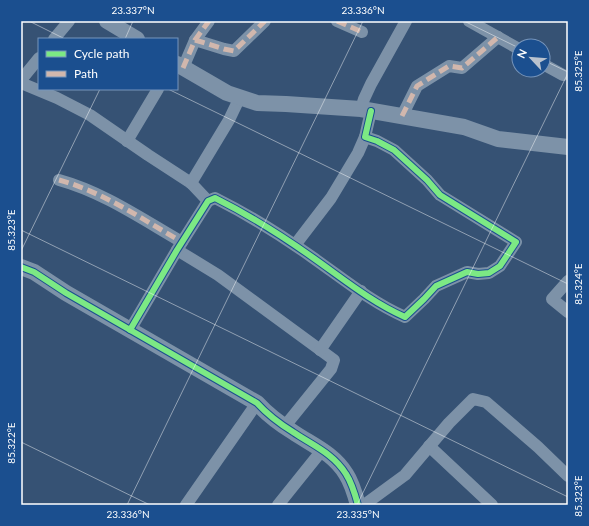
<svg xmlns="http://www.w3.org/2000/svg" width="589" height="526" font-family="Lato,sans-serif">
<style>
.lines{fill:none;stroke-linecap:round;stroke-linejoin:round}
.minor{stroke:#7d92a8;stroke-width:12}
.tertiary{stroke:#7d92a8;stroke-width:16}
.quiet{stroke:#d1b7ad;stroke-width:5;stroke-dasharray:10 5;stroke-linecap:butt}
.cycleway-casing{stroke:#1b4f8f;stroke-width:8}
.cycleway{stroke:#7ce984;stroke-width:6}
.ticks{fill:none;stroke:#fff;stroke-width:1;stroke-opacity:0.45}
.neatline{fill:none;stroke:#fff;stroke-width:1.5}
.ticks-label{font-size:10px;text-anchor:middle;fill:#fff}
</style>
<rect width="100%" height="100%" fill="#365274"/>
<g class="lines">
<g class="minor">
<path d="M337 21 362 32"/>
<path d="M469 21 519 49"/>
<path d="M54 39 69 21"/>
<path d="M195 40 224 49 234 51 265 21"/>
<path d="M543 64 563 75"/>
<path d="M183 68 195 40 209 21"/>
<path d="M21 80 39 58"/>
<path d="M21 83 57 98 90 115 148 155 191 183 208 201"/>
<path d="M361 109 364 99 371 84 406 21"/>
<path d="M402 116 417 86 449 66 462 68 498 37"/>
<path d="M127 141 158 89"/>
<path d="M59 180C103 192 142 219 182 242"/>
<path d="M191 183 229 120 240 97"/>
<path d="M295 245 331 198 358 153 365 137"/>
<path d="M177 250 218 275 334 360 331 369 285 426"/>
<path d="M568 281 552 299 568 312"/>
<path d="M130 330 177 250 208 201 215 198C249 215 281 235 312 257 342 278 371 302 405 317L424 299 436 286 467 272 478 274 489 273 500 266 516 242 440 195 427 180 394 150 377 141 365 137 371 111"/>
<path d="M320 350 361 291"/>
<path d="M429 446 492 505"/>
<path d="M186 505 257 403"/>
<path d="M278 505 323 449"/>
<path d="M364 505 405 475 449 423 473 399 486 402 538 447 568 476"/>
</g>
<g class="tertiary">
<path d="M107 21 137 39"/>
<path d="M177 64 227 93 257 103 286 104 361 109 464 127 498 139 568 147"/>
<path d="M21 267 34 272 66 293 257 403C267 414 280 424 293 432 312 445 333 453 346 474 352 483 355 494 358 505"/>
</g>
<g class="quiet">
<path d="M337 21 362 32"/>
<path d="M195 40 224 49 234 51 265 21"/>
<path d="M183 68 195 40 209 21"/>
<path d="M402 116 417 86 449 66 462 68 498 37"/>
<path d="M59 180C103 192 142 219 182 242"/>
</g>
<defs>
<g id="cycleway">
<path d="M21 267 34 272 66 293 257 403C267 414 280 424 293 432 312 445 333 453 346 474 352 483 355 494 358 505"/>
<path d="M130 330 177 250 208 201 215 198C249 215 281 235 312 257 342 278 371 302 405 317L424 299 436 286 467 272 478 274 489 273 500 266 516 242 440 195 427 180 394 150 377 141 365 137 371 111"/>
</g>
</defs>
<use href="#cycleway" class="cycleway-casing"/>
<use href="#cycleway" class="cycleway"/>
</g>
<path class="ticks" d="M29 21 65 39M464 21 519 48M125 39 133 21M543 60 568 72M168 89 568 284M21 230 568 497M21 251 100 89M21 442 150 505M127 505 363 21M357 505 568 73"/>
<rect width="589" height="526" fill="none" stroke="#1b4f8f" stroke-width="44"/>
<rect x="38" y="38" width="140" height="52" fill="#1b4f8f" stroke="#7695bc"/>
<rect x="46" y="51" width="20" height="6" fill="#7ce984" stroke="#7695bc"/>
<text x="74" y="58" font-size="12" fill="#ffffff">Cycle path</text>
<rect x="46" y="71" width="20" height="6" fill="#d1b7ad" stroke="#7695bc"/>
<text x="74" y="78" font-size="12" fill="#ffffff">Path</text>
<g transform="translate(531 58) rotate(296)"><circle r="19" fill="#1b4f8f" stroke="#7695bc"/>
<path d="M0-3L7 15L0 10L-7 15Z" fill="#b9c2ce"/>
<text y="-6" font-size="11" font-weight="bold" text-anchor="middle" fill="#ffffff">N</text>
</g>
<rect x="22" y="22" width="545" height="482" class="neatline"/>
<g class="ticks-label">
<text x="133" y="14">23.337°N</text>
<text x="363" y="14">23.336°N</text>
<text transform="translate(578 71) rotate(-90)" y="4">85.325°E</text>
<text transform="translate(11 230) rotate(-90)" y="4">85.323°E</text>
<text transform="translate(578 284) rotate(-90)" y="4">85.324°E</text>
<text transform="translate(11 443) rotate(-90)" y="4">85.322°E</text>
<text transform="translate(578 496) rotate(-90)" y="4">85.323°E</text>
<text x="128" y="518">23.336°N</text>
<text x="358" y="518">23.335°N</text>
</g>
</svg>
